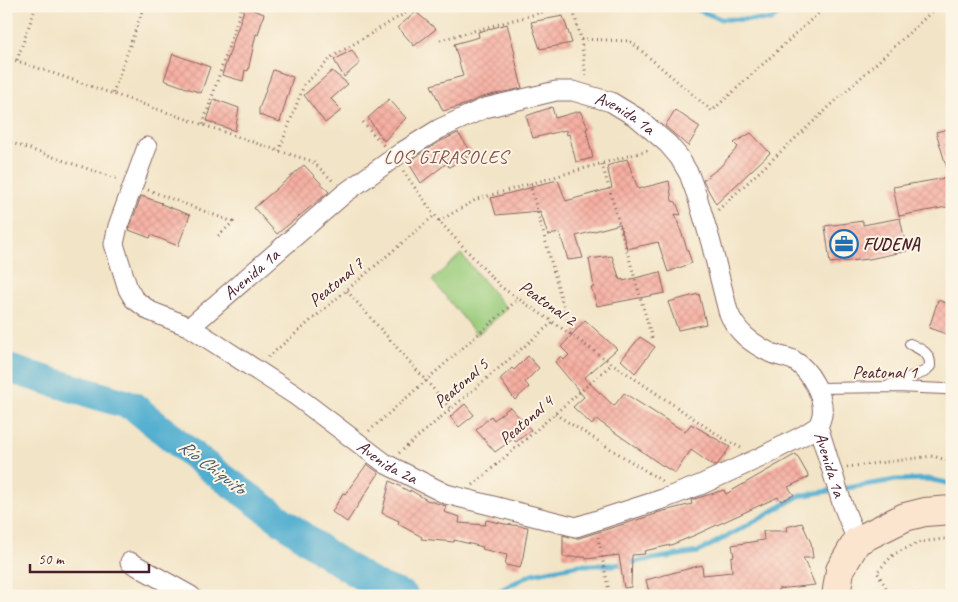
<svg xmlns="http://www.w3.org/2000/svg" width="958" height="602" font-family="Caveat,sans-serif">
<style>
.pitch{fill:#9acc7b;stroke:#727653}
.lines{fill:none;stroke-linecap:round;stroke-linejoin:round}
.stream{stroke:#51aed0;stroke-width:5}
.river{stroke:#51aed0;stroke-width:29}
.building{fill:url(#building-cross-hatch)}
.lane-casing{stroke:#856461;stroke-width:12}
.street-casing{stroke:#856461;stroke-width:21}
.secondary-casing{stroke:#856461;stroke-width:30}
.path{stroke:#856461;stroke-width:3;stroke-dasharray:1 4;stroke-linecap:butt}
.lane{stroke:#fff;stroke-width:10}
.street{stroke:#fff;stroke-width:19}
.secondary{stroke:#fbe5cf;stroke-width:28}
.labels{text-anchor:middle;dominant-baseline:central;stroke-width:4;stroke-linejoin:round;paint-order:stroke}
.street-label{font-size:18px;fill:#4a1f2b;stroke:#fcf5e5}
.poi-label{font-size:18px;font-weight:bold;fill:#4a1f2b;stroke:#fcf5e5;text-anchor:start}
.neighbourhood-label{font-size:19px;letter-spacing:1px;fill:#865154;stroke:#fcf5e5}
.water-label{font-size:19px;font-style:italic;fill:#4d586d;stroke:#fcf5e5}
</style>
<defs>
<pattern id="building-cross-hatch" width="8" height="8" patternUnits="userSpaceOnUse" patternTransform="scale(1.25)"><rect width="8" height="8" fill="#f6afa1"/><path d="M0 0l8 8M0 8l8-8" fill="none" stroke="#d4968b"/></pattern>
</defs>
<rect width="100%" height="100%" fill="#fcf5e5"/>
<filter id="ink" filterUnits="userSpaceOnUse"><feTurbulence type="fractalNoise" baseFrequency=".02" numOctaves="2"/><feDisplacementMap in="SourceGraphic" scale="10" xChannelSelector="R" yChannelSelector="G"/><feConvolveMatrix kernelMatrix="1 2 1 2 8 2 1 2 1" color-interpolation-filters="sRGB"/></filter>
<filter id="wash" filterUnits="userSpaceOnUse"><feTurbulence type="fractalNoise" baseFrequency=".0096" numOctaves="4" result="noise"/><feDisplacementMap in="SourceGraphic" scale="20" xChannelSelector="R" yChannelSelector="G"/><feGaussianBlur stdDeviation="1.12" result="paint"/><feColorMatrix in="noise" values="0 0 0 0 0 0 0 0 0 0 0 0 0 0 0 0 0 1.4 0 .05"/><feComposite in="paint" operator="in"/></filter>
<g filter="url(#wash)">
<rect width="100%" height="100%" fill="#f2e4c6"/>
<path class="pitch" d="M461 254 507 309 477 335 432 280Z"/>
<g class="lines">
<g class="stream">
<path d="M688 6 721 19 771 20 789 6"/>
<path d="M489 596 532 574 579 565H615L698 552 757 520 799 496 895 480 928 479 952 484"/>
</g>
<path class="river" d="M6 368 133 406 199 460 327 554 374 584 404 596"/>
</g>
<g id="blocks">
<g class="building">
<path d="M245 7 264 14 258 35 256 34 248 71 245 70 243 81 222 75Z"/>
<path d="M416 12 436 29 414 46 398 27Z"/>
<path d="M563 16 572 43 540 49 531 22Z"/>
<path d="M507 24 515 53 514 54 522 88 482 97 464 105 443 111 431 85 463 76 454 44 479 37 478 32Z"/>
<path d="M352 50 360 63 344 77 334 60Z"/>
<path d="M173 54 210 67 201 93 164 80Z"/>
<path d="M273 70 293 77 280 122 259 115V109Z"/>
<path d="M332 71 348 84 331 99 342 110 325 123 304 95Z"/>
<path d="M214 99 239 108 235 131 207 121Z"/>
<path d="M389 99 406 118 384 141 368 118Z"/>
<path d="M552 107 555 118 580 111 588 128 586 129 593 158 576 162 569 134 567 135 566 130 533 138 526 116Z"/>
<path d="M675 110 700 127 688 146 665 126Z"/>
<path d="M952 128V171L948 172 936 132Z"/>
<path d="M458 133 473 154 449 167 447 163 421 183 408 162 441 141Z"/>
<path d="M751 133 770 153 716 204 706 186 703 180 720 167 738 147 734 143Z"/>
<path d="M627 159 638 189 669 181 672 201 676 202 681 215 675 214 692 263 668 272 658 242 627 249 620 224 576 236 583 258 568 260 560 233 548 235 540 211 496 215 491 198 537 186V185L558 180 566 201 612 188 607 166Z"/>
<path d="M304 165 329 192 277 234 254 208Z"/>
<path d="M952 177V206L899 216 893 187Z"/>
<path d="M141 196 162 203 161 204 190 215 178 246 151 235 150 238 129 230Z"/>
<path d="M900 218 907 251 869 259 830 263 825 226 863 221V225Z"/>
<path d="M612 256 620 280 623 279V281L660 272 665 293 597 306 591 287H594L589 259Z"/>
<path d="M699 294 706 324 678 330 668 302Z"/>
<path d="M938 300 952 305V336L929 328Z"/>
<path d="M585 320 617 349 584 378 614 406 624 393 685 432 691 424 730 447 717 465 714 466 691 450 675 473 660 464 596 419 592 425 573 407 584 397 555 362 561 356 564 360 569 355 561 347Z"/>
<path d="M640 337 655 347 635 373 621 360Z"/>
<path d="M528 356 539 368 525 382 529 387 515 400 500 379 512 368 514 370Z"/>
<path d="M465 404 474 415 459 427 450 417Z"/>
<path d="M510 407 531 430 516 442 513 439 495 452 476 430 491 416 494 420Z"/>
<path d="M796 454 809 477 788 487 794 495 781 501 778 497 693 536 671 545 644 551 645 554 632 555 631 587 624 588 619 555 586 559V557H563V535L573 538H579L656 514V513L692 504 691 500 724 490 726 494Z"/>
<path d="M367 464 379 473 347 522 332 512 343 493 345 494Z"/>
<path d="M390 481 410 492V490L427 500 446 506 444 512 460 517 459 523 485 525 486 520 505 524 528 527 523 557 520 568 505 565 507 555 482 549 483 547 454 540V542L421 539 422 537 398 524 399 521 382 513Z"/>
<path d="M802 523 811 543 813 558H803L815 585 778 589V592L761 595 760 593 727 596H650L646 580 702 565 703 575 732 572 731 557 734 556 732 545 764 540 763 531H787L786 527Z"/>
</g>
</g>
</g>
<g filter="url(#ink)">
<use href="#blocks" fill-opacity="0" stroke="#856461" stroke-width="1"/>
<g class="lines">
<defs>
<g id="lane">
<path d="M890 385 924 372 930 366C931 353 920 349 910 344"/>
<path d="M817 388 896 387 945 389 952 391"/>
</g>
<g id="street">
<path id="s1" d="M147 147 118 226 114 244 128 289 134 299 150 311 190 327 295 395 386 464 446 494 576 527 663 499 700 485 759 458 804 435 818 426"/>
<path id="s2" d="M190 327 345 193 402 152 439 129 485 108 556 91H573L611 102 639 119 668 144 679 157 689 174 697 196 711 243 728 311C736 332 751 343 771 353 778 356 786 357 793 360 809 369 825 396 822 415 821 419 820 423 818 426L842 503 857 541"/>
<path d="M130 562 191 596"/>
</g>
<path id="secondary" d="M836 596 840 570 857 541 905 517 925 512 952 510"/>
</defs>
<use href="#lane" class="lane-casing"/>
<use href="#street" class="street-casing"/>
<use href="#secondary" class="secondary-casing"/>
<g class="path">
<path d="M572 6 581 39 586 77"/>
<path d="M581 39 630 41 712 111 826 6"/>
<path d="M440 40 565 6"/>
<path d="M6 57 279 151 312 161 335 183"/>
<path d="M17 60 36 6"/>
<path d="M113 93 144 6"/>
<path d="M363 122 384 146"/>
<path d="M203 124 242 6"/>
<path d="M6 141 118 179"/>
<path d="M279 151 304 85 332 57 417 6"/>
<path d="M602 164 652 338"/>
<path d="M403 171 439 221 501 287 553 322 601 356 724 439 741 448"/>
<path d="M530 184 571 335"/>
<path d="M148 190 233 222 218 236"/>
<path d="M718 210 938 6"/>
<path d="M439 221 477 199 649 150"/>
<path d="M347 291 451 409"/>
<path d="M268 357 435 215"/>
<path d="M555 414 662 481"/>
<path d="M369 431 518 299"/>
<path d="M399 453 553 322"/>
<path d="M847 467 933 456 952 462"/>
<path d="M473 485 612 364"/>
<path d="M598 537 610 596"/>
<path d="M709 590 710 596"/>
<path d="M891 596 877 572 894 554 920 542 952 538"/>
</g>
<use href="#lane" class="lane"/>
<use href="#street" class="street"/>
<use href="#secondary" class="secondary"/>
</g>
</g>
<defs>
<symbol id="office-ring" viewBox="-11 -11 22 22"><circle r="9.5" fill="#fcf5e5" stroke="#1f6fb2" stroke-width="1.5"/><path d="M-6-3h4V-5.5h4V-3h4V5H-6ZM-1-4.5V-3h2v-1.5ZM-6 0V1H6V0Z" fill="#1f6fb2"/></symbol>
</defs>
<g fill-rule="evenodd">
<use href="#office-ring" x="828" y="228" width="32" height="32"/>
</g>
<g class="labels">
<g class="street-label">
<text stroke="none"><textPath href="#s2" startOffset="516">Avenida 1a</textPath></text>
<text stroke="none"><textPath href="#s2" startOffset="81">Avenida 1a</textPath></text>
<text transform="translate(336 282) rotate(-40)">Peatonal 7</text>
<text transform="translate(548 303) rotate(35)">Peatonal 2</text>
<text x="885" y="372">Peatonal 1</text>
<text transform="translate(461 383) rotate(-41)">Peatonal 5</text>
<text transform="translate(526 420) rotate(-41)">Peatonal 4</text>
<text stroke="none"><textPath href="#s1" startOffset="464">Avenida 2a</textPath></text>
<text stroke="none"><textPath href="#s2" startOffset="951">Avenida 1a</textPath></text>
</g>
<g class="poi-label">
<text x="863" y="244">FUDENA</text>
</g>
<g class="neighbourhood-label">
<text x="446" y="157">LOS GIRASOLES</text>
</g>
<g class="water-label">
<text transform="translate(212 467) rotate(37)">Río Chiquito</text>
</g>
</g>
<rect width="958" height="602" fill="none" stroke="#fcf5e5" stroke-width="25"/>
<path d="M30 564v8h119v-8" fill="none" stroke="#4a1f2b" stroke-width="2.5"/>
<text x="38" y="564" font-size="15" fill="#4a1f2b" stroke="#fcf5e5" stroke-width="4" paint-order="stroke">50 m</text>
</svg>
